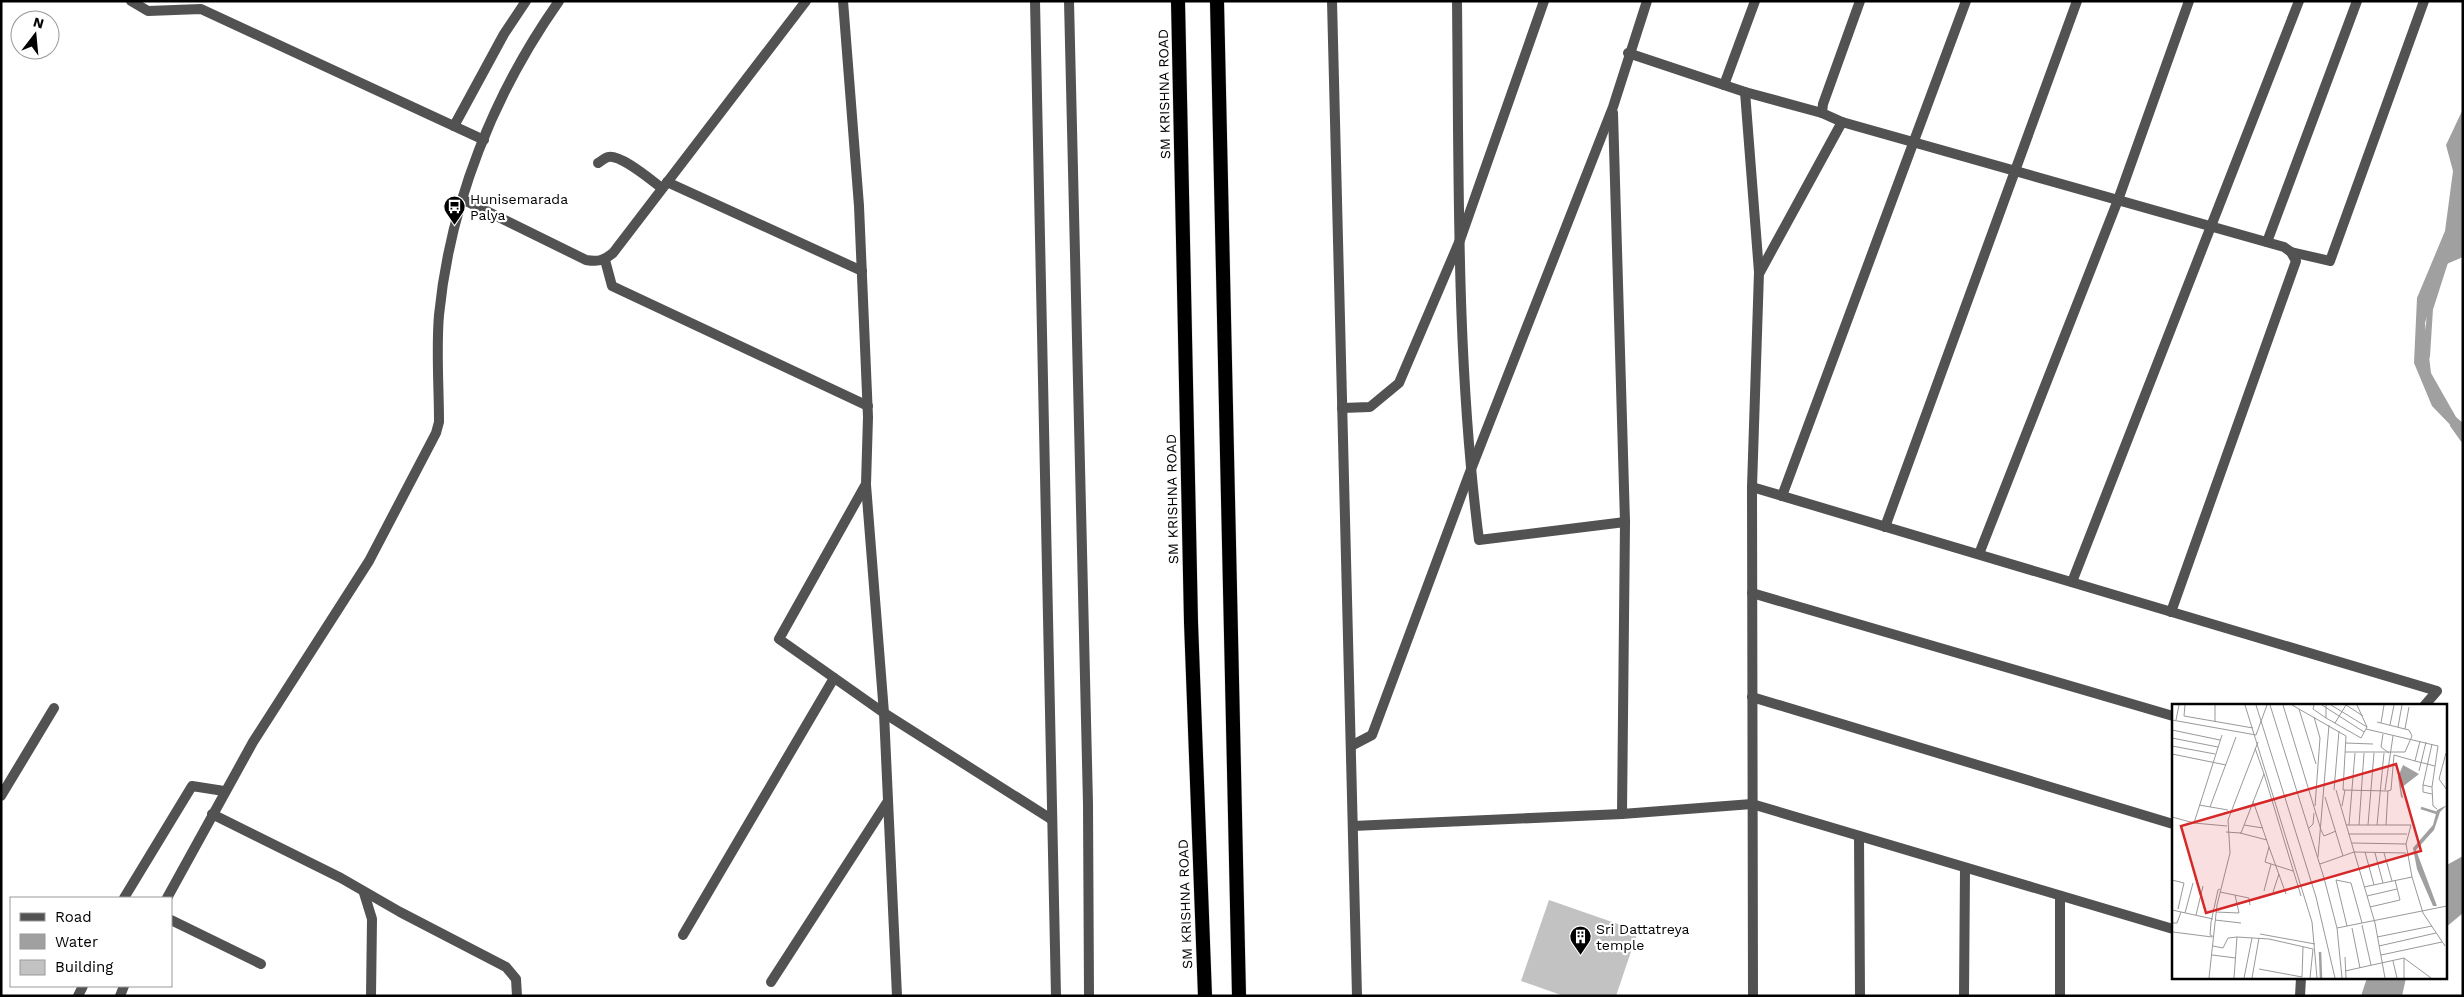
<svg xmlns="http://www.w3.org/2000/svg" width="2464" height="997" font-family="'Work Sans',sans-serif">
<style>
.water{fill:#a0a0a0}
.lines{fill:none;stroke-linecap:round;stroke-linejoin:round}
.stream{stroke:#a0a0a0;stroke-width:6}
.building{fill:#c2c2c2}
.trunk-casing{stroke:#dbdbdb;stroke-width:15}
.service{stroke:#525252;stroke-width:10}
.minor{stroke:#525252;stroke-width:10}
.tertiary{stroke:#525252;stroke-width:10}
.trunk{stroke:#000;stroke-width:14}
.labels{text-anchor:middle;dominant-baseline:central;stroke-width:4.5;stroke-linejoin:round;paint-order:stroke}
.street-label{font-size:14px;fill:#000;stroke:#fff}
.poi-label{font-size:14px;fill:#000;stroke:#fff;text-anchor:start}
.inset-river{fill:none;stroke:#a0a0a0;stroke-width:2.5}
.inset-road{fill:none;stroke:#999;stroke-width:1}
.view{fill:#d62828;fill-opacity:0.15;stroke:#d62828;stroke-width:2.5}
.inset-edge{fill:none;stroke:#000;stroke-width:2.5}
</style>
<rect width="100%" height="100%" fill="#fff"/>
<g class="water">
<path d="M2463 109V257L2442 266 2425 323 2431 373 2456 417 2463 423V438L2432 406 2414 363 2417 298 2445 231 2453 171 2446 145Z"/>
<path d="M2463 856V913L2445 928V866Z"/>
<path d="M2367 978H2406L2402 996H2361Z"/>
</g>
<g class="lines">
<g class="stream">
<path d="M2427 356 2430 309 2446 259"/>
<path d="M2453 425 2463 439"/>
</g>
</g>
<path class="building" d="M1549 900 1638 931 1616 996H1564L1521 981Z"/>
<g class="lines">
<defs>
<g id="trunk">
<path d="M1178 1 1191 622 1205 996"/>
<path d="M1217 1 1239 996"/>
</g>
</defs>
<use href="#trunk" class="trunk-casing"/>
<g class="service">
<path d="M598 163C601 161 605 158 608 157 621 154 652 181 662 188"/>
<path d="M171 920 261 964"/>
</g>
<g class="minor">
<path d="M131 1 148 11 201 9 484 140"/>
<path d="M843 1 859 206 868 417 866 484 779 639 884 713 1051 819"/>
<path d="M1035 1 1056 996"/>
<path d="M1457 1C1459 180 1456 362 1479 540L1625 522"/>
<path d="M1860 1 1823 104 1822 113 1842 122 2284 247 2291 252 2296 261 2171 612"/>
<path d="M1628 53 1745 92 1822 113"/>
<path d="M1724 85 1755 1"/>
<path d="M1745 92 1759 272 1752 487 1753 996"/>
<path d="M1613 113 1625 522 1622 814"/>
<path d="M667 182 862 271"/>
<path d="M462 199 586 260C597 262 603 261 613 253L806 1"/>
<path d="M2267 242 2357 1"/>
<path d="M2291 252 2330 261 2424 1"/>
<path d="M605 260 612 286 868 406"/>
<path d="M1760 272 1842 122"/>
<path d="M1342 408 1370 407 1399 383 1460 240 1544 1"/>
<path d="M866 485 884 713 897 996"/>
<path d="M1752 487 2437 691 2424 706"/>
<path d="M1782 496 1966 1"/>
<path d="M1885 527 2077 1"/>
<path d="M1979 554 2118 200 2189 1"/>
<path d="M2072 582 2299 1"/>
<path d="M1752 593 2173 716"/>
<path d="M1752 697 2173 824"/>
<path d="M1351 746 1372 735 1470 472 1613 107 1647 1"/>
<path d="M1 796 54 708"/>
<path d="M212 814 341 878 400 912 506 967 516 979 517 996"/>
<path d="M1353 826 1622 814 1752 804 2173 929"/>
<path d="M1859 836 1860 996"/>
<path d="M364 893 372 919 371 996"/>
<path d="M2060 896V996"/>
<path d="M683 935 834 678"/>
<path d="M771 982 888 801"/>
<path d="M1964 996 1965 868"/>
<path d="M2300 996 2301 978"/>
</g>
<g class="tertiary">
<path d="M1069 1 1088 804 1089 996"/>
<path d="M1332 1 1357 996"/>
<path d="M454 126 504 34 526 1"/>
<path d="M124 898 192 786 224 791"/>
<path d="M167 898 253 742 369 561 436 433 439 422C439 386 436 350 439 315 450 203 494 93 559 1"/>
<path d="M78 996 83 986"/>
<path d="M120 996 124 986"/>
</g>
<use href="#trunk" class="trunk"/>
</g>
<defs>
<symbol id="bus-pin" viewBox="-11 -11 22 30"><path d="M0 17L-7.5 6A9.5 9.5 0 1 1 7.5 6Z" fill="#000" stroke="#fff"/><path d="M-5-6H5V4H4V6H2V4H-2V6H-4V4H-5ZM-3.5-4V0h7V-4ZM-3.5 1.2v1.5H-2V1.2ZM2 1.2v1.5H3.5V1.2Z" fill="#fff"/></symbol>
<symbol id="building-pin" viewBox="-11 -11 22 30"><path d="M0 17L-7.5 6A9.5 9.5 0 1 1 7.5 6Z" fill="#000" stroke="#fff"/><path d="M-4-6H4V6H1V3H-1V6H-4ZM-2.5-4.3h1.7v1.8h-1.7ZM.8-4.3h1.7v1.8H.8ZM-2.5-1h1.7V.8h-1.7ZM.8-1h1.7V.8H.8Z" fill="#fff"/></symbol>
</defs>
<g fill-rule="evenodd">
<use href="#bus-pin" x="442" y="194" width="25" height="34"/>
<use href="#building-pin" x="1568" y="924" width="25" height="34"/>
</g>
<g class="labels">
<g class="street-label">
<text transform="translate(1164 94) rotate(-91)">SM KRISHNA ROAD</text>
<text transform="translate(1172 499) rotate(-91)">SM KRISHNA ROAD</text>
<text transform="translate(1185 904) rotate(-92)">SM KRISHNA ROAD</text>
</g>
<g class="poi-label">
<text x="470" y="199">Hunisemarada<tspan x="470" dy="16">Palya</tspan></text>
<text x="1596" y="929">Sri Dattatreya<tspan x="1596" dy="16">temple</tspan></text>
</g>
</g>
<g transform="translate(2172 704)">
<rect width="275" height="275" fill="#fff"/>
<path d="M231 61 247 70 229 84 231 94 250 106 229 93 226 73ZM275 101 268 108 262 126 244 146 265 202H261L245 165 241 144 261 121 265 106Z" fill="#a0a0a0"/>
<path class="inset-river" d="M249 104 265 109M148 248 149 274"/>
<path class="inset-road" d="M13 1 12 12 81 24M73 1 140 218 145 274M84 1 144 193 163 274M98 1 152 174 165 224 170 274M111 1 149 126 152 132 164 127M120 1 174 32 171 86 216 87 214 121M142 1 141 5 154 14M150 1 192 28M154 1V14L189 34 195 23 159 1M174 1 191 12M185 1 195 23M127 5 144 60M142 13 148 34 143 102M0 16 84 31M4 16 7 1M43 18V1M163 19 174 1M209 19 212 1M218 21 222 1M226 23 230 1M194 25 266 42 260 83 261 102 265 105M233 25 237 3M0 26 48 36M211 30 209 43 217 49M84 31 95 1M0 34 46 43M248 37 243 57 263 62M174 39 201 40M260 40 251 81 260 83M0 42 43 50M173 48H233L240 32 237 26 205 18M274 49 267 75 275 86M0 50 54 61M247 67 254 38M92 70 129 192M251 81V88L260 90M162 86 167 27M164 86 203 219 213 274M213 86 221 32M216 87 219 86 222 51 243 57M153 93 171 152M81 97 97 143 93 158 121 167M27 101 56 106M170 102 173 86M38 103 64 33M0 113 22 119 55 122M22 119 50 31M72 121 91 124M174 121H239L234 140 240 173 251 209 273 242M177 121 183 49M187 121 192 49M196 121 202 49M205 121 212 49M137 124 141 120 142 109M54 128 69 129 92 70 83 44M68 129 95 136M177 130H235M180 139 234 140M97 143 114 190M193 148 202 181M203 149 211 179M212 149 220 177M146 153 157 21M148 160 182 148 234 149M0 176 12 179 6 205M192 183 240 173M92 187 99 160M48 188 77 194 78 201M101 188 107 170M195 192 225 185M198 203 228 196 223 176M0 206 41 215M44 208 67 209 63 191M13 209 21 179M24 211 31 182M43 216 69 219M0 219H5L9 208M190 221 199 261M175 222 164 176 179 179 190 219M165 224 275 202M180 224 188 264M1 228 40 233M88 230 143 240M42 233 38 231 39 218 46 186 48 185M205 233 260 222M41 242 51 244 56 234 65 233 97 235 141 245 138 274M207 242 264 229M40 251 64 254M209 251 270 238M173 253 174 274M232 254 259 274M221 257 225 274M87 265 130 273M173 267 232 254M130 273 131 243M37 274 45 201 58 149 56 116 86 38M62 274 65 233M72 274 80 234M80 274 87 234M232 274V254"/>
<path class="view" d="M224 60 249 147 34 209 9 122Z"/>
<rect width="275" height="275" class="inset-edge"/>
</g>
<rect width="2464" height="997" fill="none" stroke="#000000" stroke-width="5"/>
<rect x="10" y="897" width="162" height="90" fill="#ffffff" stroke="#999999"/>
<rect x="20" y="913" width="25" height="8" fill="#525252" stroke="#999999"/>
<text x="55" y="922" font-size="15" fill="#000000">Road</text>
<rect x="20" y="934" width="25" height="15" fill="#a0a0a0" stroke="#999999"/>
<text x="55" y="947" font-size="15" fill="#000000">Water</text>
<rect x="20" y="960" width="25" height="15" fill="#c2c2c2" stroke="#999999"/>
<text x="55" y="972" font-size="15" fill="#000000">Building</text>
<g transform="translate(35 35) rotate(16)"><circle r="24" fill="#ffffff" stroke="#999999"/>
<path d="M0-4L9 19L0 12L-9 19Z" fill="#000000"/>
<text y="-8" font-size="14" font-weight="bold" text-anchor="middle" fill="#000000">N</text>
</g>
</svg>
